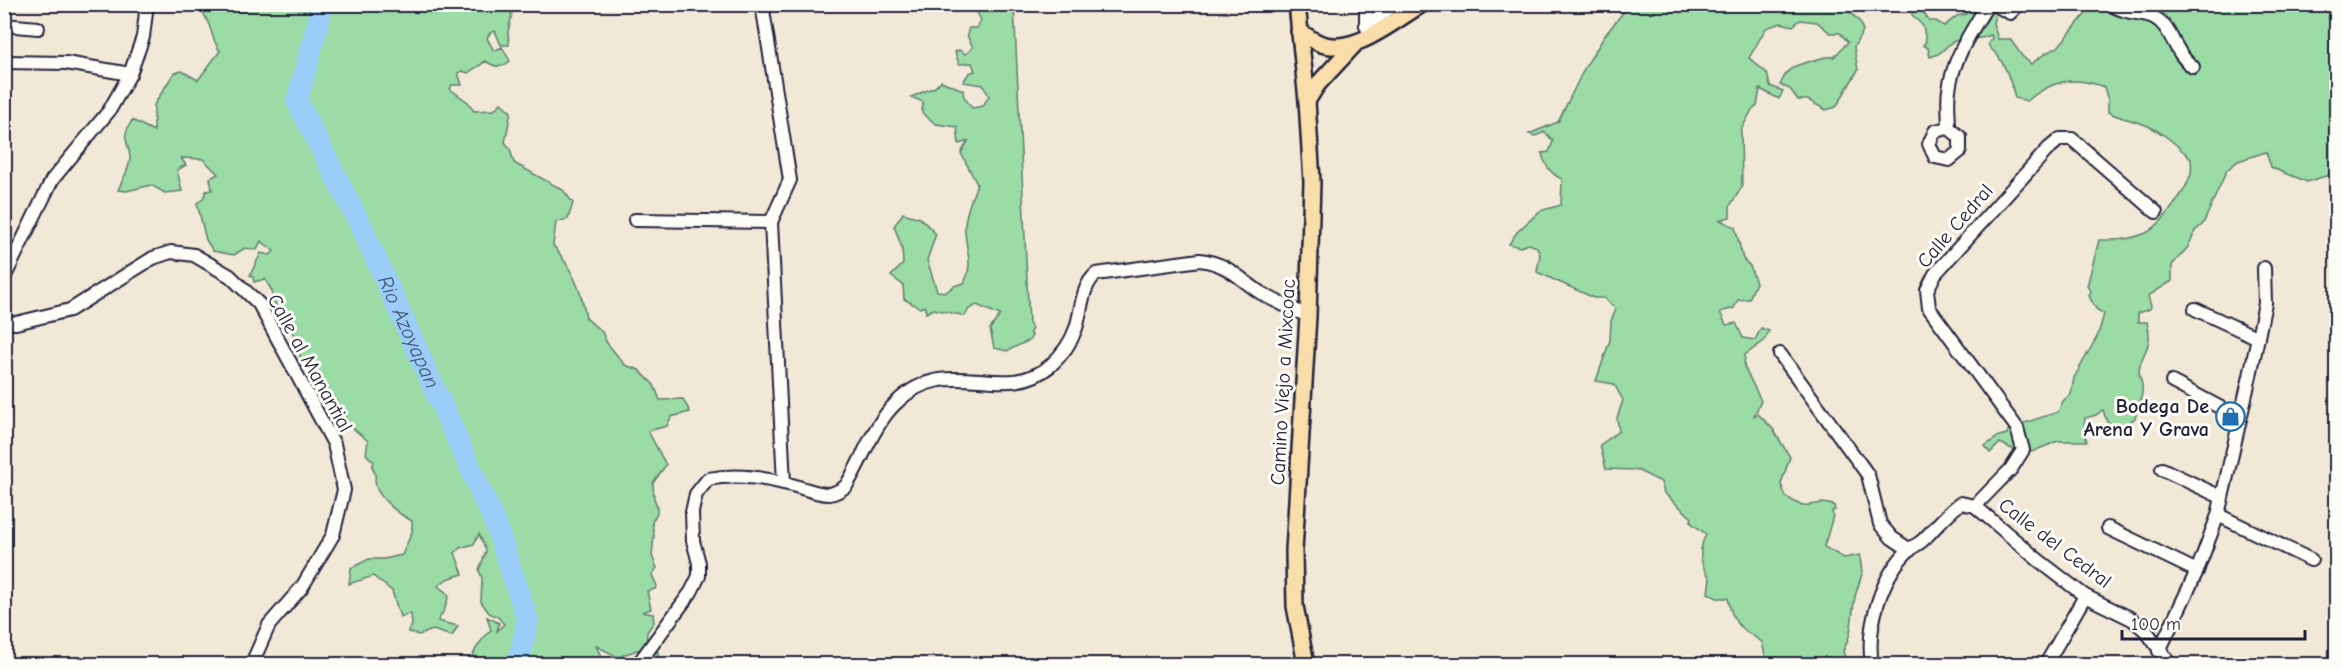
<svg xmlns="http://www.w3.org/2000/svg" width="2341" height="669" font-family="'Comic Neue',sans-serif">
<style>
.green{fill:#9adba6;stroke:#5e7e70;stroke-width:1.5}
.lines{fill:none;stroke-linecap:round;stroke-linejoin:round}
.river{stroke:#9acef8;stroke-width:22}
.minor-casing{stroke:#22223b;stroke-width:16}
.major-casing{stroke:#22223b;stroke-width:20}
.minor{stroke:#fdfcf7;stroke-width:12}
.major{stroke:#f9deab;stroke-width:15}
.labels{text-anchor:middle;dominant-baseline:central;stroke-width:6;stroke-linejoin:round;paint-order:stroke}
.street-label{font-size:20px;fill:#22223b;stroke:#fdfcf7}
.poi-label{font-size:20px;font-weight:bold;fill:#22223b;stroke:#fdfcf7;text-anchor:end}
.water-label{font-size:21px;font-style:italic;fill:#465674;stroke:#fdfcf7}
</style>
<rect width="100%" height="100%" fill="#f2e8d7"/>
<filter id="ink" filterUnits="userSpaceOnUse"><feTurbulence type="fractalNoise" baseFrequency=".0167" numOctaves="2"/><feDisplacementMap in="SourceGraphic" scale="12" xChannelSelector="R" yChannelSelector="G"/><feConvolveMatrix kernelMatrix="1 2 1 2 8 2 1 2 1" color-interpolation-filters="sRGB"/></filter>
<g filter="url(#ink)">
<g class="green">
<path d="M321 4H375L377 7 382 4 514 5H505L512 14 508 32 509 45H501L495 31 490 33 487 38 494 51 502 47 510 61C501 69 495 67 485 61 480 67 473 68 468 73L462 71 458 73 462 85H452L450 89 468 102 474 111 494 110 501 103 511 112 505 142 510 149 514 163 563 190 573 203 568 219 556 222 553 245C572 269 581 288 586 318L602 332 607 343 625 365 639 370 654 385 660 400 683 399 690 412 671 417 667 426 648 431 666 465 653 483 654 498 657 506V513L652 522 654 536 652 556 657 568 652 575 657 586 655 589 647 591 651 609 642 612 653 614 654 622 647 632 646 646 658 652V664H638L641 659 640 649 618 657 596 646 602 658V664H471C472 651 482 639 491 630L487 617 499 623 497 631 504 624 498 617 489 613 481 602 482 578 479 570 486 551 479 534 474 544 460 548 455 553 463 574 447 579 438 586 449 595 445 608 438 621 458 626 452 636 433 630 419 635 408 632 412 625 411 613 400 617 392 591 373 576 349 584 351 568 369 559H384L402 555 412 532V521C400 515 383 502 377 489 373 481 378 474 372 467L374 462 366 454 368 441 348 424 344 412 325 387 323 380 300 359V345L272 299V291L265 279 254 282 253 277 250 275 261 253 270 255 274 251 261 241 257 250 245 248 234 255 213 251 206 240 197 203 203 199 206 191 212 190 210 178 218 174 203 159 181 158 186 165 177 170 182 191 165 193 151 185 127 191 118 190C122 181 131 166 130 157 128 137 120 141 132 120L154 131V105L174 73 182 71 198 80 220 51C210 37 212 23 201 10L211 5H300V9H308L315 13Z"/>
<path d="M973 5H1014L1029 323 1032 328 1030 333 1032 335 1030 340 1007 351 994 348 990 329 1000 315 977 305 969 309 965 316 934 309 926 313 925 306 920 308 904 299 903 285 891 276 903 264 902 248 894 226 903 213 920 218 936 234 927 260 937 291 946 292 954 286 964 283C974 263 966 252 965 231 964 216 972 198 977 184L961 153 968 141 959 144 957 127 936 124 922 113 923 102 911 97 935 87 941 81 963 90 964 97 972 108 983 106 989 96 983 85 963 82 969 73 975 71 972 63 959 64 955 52 959 50 966 54 973 47C970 41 965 36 969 28H977L981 20Z"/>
<path d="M1629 5H1848L1847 9 1860 22 1863 31 1854 47 1858 70 1836 107 1826 110 1808 100H1798L1790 89 1780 85C1789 64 1796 66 1815 60 1822 58 1825 56 1834 57L1848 42 1840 33H1830L1817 22 1800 20 1793 26 1781 23 1766 28 1749 58 1767 73 1770 86 1783 91 1779 99 1760 89 1757 106 1752 110 1741 130 1742 187 1730 206V217L1720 220 1735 227 1743 259 1750 266 1756 283 1749 299 1738 300 1734 308 1720 312 1726 325 1736 323 1743 338 1755 340 1761 328 1769 331 1764 341 1745 355 1744 366 1761 401 1754 416 1758 414 1773 429 1790 457 1781 484 1786 497 1802 506 1823 503 1834 505 1835 510 1832 511 1833 516 1824 547 1844 558 1860 555C1860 561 1862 569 1862 574 1860 581 1857 589 1855 597 1851 616 1853 634 1843 651L1846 660 1852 664H1767L1762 642C1741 628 1732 624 1728 598H1717L1708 593 1710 578C1699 563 1698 551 1706 534L1690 522 1692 518 1664 493 1661 482 1637 470 1606 469 1600 445 1619 431 1617 418 1623 400 1614 384 1596 381 1610 340 1611 321 1616 309 1604 298H1594L1537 272 1540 255 1537 247 1529 244 1520 247 1509 244 1517 232 1540 211 1561 205 1562 179C1552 175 1544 165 1542 153L1549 152 1553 141 1545 132 1535 136 1529 134 1558 122 1585 67 1606 34Z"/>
<path d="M1912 5H1919L1929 21H1936L1944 26 1957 16 1966 14 1968 5H1998L1993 23 1998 39H2010L2022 56 2031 64 2046 53 2058 47 2093 5H2336V170L2332 174 2307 182C2295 176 2283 174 2271 167L2266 152 2238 161 2227 170 2203 224 2195 231 2188 247 2172 265V281L2148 296 2151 306 2150 309 2138 313V322H2147C2154 350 2141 350 2139 372 2139 377 2142 381 2142 386 2144 395 2138 409 2135 418L2119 429 2107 422 2103 410 2096 415 2085 418 2084 432 2087 441H2058L2024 455 2000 443 1990 453 1985 446 1999 436 2007 434 2009 428 2058 412 2063 401 2071 394 2074 378 2098 335 2104 314 2096 309 2089 296 2091 291 2087 286 2099 240C2116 240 2130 240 2146 233 2161 226 2187 190 2191 173 2192 169 2191 163 2191 159 2177 145 2160 129 2140 123 2129 119 2119 118 2108 112V100L2104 87C2073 76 2052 80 2027 101L2015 98C2012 85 2006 67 1998 56 1994 50 1990 51 1988 44L1992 38 1991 35C1977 41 1972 37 1958 40 1944 43 1947 53 1930 57L1928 48 1923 45 1926 41 1923 26 1912 15Z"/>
</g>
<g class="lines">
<path class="river" id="s1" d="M323 4 297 101 360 224 496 525 528 621 518 664"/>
<defs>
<g id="minor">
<path d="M762 4 790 180 771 222 784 483"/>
<path d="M1366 4V25"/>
<path d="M1993 4 2010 13 2019 4"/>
<path d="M2109 4C2115 7 2121 10 2127 11 2136 14 2147 13 2155 18 2172 27 2173 52 2193 67"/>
<path d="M4 25 38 28"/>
<path d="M1370 36 1366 25 1396 4"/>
<path d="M4 62 66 63 130 74"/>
<path d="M1949 128C1949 116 1947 102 1949 90 1953 58 1972 30 1988 4"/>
<path d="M1949 128 1960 137V151L1949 160 1935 157 1929 144 1935 131Z"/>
<path d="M635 220 771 222"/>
<path d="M4 278 52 180 109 111 130 74 143 37 147 4"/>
<path d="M2195 309 2258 338"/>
<path d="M4 322 16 323 70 310 153 258 171 252 194 255 230 276 259 304 334 444 344 490 333 535 302 587 269 625 253 661V664"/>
<path d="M1780 354 1868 475 1880 524 1892 538 1910 550"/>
<path d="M2172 382 2240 418"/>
<path d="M2162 469 2221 497"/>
<path d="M1975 506 2011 469 2023 450 2017 428 1929 308 1927 290 1935 274 2048 149 2060 139H2072L2156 212"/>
<path d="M2218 515 2311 560"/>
<path d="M2108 528 2197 571"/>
<path d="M2159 651 2197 571 2218 515 2250 376 2265 303 2264 268"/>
<path d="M4 662 5 664"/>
<path d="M638 664 691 592 699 576V563L693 541 692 512 696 494 708 479C734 474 761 477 788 484 801 487 816 494 829 494 836 493 841 490 846 486 863 459 873 425 896 403 948 351 1003 405 1050 366 1061 356 1071 343 1076 328 1082 310 1081 287 1096 274L1200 260C1229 264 1238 278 1261 293 1276 302 1292 309 1308 316"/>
<path d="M1872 664C1866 628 1881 575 1910 549 1915 545 1921 543 1925 538 1937 526 1947 513 1961 503L1975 506 2037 559 2085 596 2132 619 2147 632 2170 664"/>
<path d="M2046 664 2085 596"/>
</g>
<g id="major">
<path d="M1297 4 1307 101 1312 182 1308 316 1294 551 1295 606 1306 664"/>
<path d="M1299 31C1305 35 1312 40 1319 43 1353 57 1393 21 1422 4"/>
<path d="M1307 101 1317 85 1354 45"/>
</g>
</defs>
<use href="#minor" class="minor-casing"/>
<use href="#major" class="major-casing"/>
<use href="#minor" class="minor"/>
<use href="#major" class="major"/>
</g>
</g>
<defs>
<symbol id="shop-ring" viewBox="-11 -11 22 22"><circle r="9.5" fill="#fdfcf7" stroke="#1f6fb2" stroke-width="1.5"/><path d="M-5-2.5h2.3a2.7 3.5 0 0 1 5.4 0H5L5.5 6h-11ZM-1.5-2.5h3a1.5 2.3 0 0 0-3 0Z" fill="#1f6fb2"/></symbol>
</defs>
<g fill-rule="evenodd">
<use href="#shop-ring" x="2214" y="400" width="33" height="33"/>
</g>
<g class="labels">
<g class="street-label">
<text transform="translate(1955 226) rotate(-49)">Calle Cedral</text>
<text transform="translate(310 363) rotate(61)">Calle al Manantial</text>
<text transform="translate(1283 382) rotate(-87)">Camino Viejo a Mixcoac</text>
<text transform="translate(2055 543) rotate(37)">Calle del Cedral</text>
</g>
<g class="poi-label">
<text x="2209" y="406">Bodega De<tspan x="2209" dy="23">Arena Y Grava</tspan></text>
</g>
<g class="water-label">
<text stroke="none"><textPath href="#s1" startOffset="357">Rio Azoyapan</textPath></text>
</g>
</g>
<rect width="2341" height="669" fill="none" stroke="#fdfcf7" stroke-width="24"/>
<rect x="12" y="12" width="2317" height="645" fill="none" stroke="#22223b" stroke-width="2" filter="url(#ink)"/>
<path d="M2122 630v9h183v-9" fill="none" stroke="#22223b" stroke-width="3"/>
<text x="2131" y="630" font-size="18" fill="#22223b" stroke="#fdfcf7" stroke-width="4.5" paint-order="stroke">100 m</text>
</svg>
